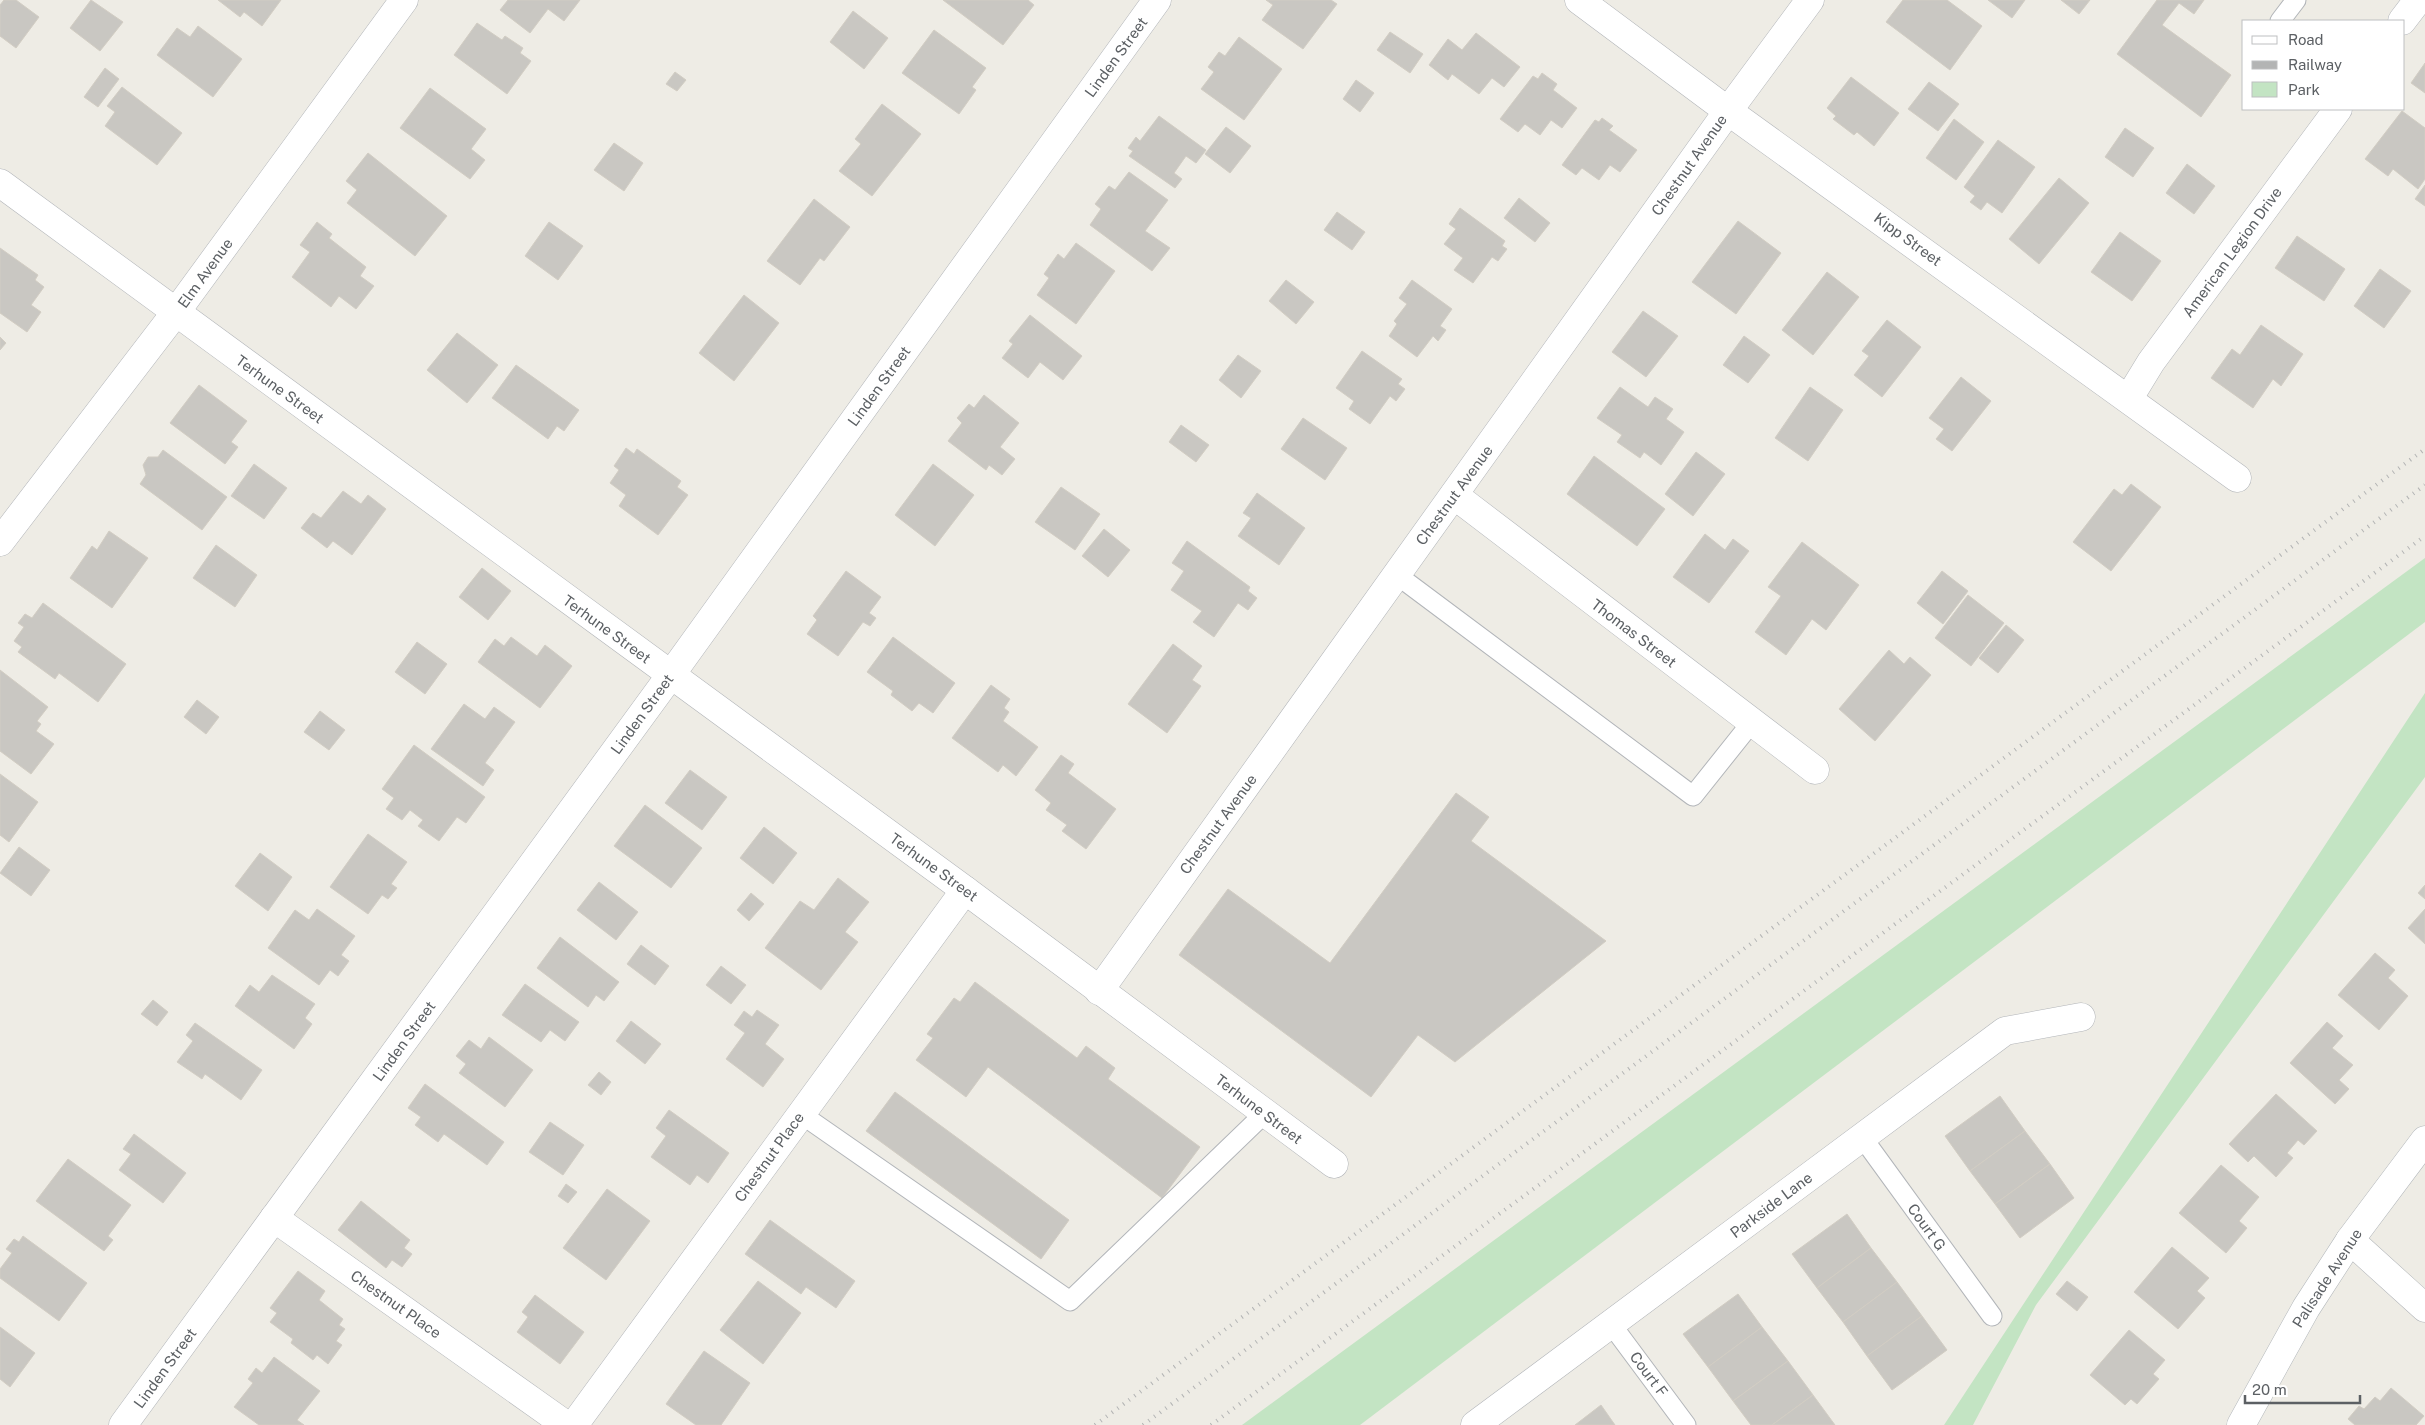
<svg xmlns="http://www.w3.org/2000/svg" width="2425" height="1425" font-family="'Public Sans',sans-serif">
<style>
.green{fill:#c3e4c3}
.building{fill:#c9c7c2;stroke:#d2cdc3}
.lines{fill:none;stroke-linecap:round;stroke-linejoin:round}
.lane-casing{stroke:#b2b5b9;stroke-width:21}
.street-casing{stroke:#b2b5b9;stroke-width:29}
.secondary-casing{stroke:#b3b7bb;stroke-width:29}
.lane{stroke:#fff;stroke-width:19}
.street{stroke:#fff;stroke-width:28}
.secondary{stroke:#fff;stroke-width:28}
.rail{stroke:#b3b4b4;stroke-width:4;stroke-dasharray:1 6;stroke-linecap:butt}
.labels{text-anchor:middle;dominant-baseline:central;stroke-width:5;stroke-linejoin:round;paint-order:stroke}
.street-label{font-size:15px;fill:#5c6064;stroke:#fff}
</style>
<rect width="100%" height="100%" fill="#eeece5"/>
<g class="green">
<path d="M2425 558V622L1360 1425H1242Z"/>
<path d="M2425 693V777L2036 1305 1973 1425H1944Z"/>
</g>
<g class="building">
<path d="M4 0H16L39 17 16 48 0 36V5Z"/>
<path d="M91 0 123 22 100 51 70 28Z"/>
<path d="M218 0H281L262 26 244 12 240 17Z"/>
<path d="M508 0H580L564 21 548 9 530 33 500 10Z"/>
<path d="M943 0H1028L1034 5 1003 45Z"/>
<path d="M1266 0H1331L1337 4 1303 49 1262 20 1273 5Z"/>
<path d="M1903 0H1947L1982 26 1950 70 1886 22Z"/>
<path d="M1988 0H2025L2012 18Z"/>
<path d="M2061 0H2090L2079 14Z"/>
<path d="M2157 0H2204L2194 14 2179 3 2162 25 2231 75 2201 117 2117 54Z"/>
<path d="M853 11 888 38 864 69 830 42Z"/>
<path d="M477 23 502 40 505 36 523 48 520 53 531 61 507 94 454 55Z"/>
<path d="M198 26 242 59 213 97 157 55 177 28 190 37Z"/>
<path d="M934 30 986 68 972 87 976 90 959 114 902 73Z"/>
<path d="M1390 32 1423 54 1410 73 1377 50Z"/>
<path d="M1476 33 1520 67 1504 87 1492 78 1479 94 1452 74 1448 80 1429 65 1448 39 1462 50Z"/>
<path d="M1239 37 1282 69 1244 120 1201 89 1214 72 1208 67 1219 52 1225 56Z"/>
<path d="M2425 63V93L2411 83Z"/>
<path d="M105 68 119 79 98 107 84 97Z"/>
<path d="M675 72 686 80 677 91 666 84Z"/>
<path d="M1542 73 1557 84 1553 90 1577 108 1562 128 1551 120 1540 135 1525 124 1518 132 1500 119 1533 76 1538 79Z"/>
<path d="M1851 77 1899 113 1874 146 1857 132 1854 135 1833 119 1836 116 1827 108Z"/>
<path d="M1356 80 1374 93 1360 112 1343 99Z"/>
<path d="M1929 82 1959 104 1938 131 1908 109Z"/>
<path d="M122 87 182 133 157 165 105 126 115 112 107 106Z"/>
<path d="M430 88 486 129 471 149 485 160 470 179 400 128Z"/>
<path d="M882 104 921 134 872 196 839 171 861 144 855 139Z"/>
<path d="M2402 111 2425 128V179L2418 189 2393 169 2388 176 2365 159Z"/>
<path d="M1159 116 1206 150 1196 163 1186 156 1174 173 1182 179 1175 188 1129 156 1133 151 1128 148 1136 137 1140 141Z"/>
<path d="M1602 118 1613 126 1609 130 1637 150 1620 172 1610 165 1599 180 1582 168 1576 175 1562 165 1595 120 1599 122Z"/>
<path d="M1954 119 1984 142 1956 180 1926 158Z"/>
<path d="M1226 127 1251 146 1230 173 1205 154Z"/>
<path d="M2125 128 2154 148 2133 177 2105 157Z"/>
<path d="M1998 140 2035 167 2002 213 1987 202 1981 210 1970 202 1975 196 1964 187Z"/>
<path d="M614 143 643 163 624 191 594 170Z"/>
<path d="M368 153 447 216 415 256 347 203 357 190 346 181Z"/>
<path d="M2187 164 2215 186 2194 214 2166 193Z"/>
<path d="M1129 172 1168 200 1145 231 1170 248 1152 271 1090 225 1101 209 1095 204 1109 186 1115 190Z"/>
<path d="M2059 178 2089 203 2039 264 2009 239Z"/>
<path d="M2425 185V206L2415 199Z"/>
<path d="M1519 198 1550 223 1535 242 1504 218Z"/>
<path d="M814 199 850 227 824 261 820 258 800 285 767 261Z"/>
<path d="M1460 208 1505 241 1502 246 1507 249 1498 261 1492 257 1473 283 1454 270 1463 258 1444 244 1456 229 1449 224Z"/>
<path d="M1337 212 1365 232 1352 250 1324 230Z"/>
<path d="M1738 221 1781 253 1736 314 1692 282Z"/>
<path d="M317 222 332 234 329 238 366 267 360 276 374 286 356 309 339 296 331 307 292 277 310 252 300 245Z"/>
<path d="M549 222 583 246 558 280 525 256Z"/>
<path d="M2120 232 2161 261 2132 301 2091 272Z"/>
<path d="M2297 236 2345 269 2324 301 2275 268Z"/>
<path d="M1076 243 1115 271 1076 324 1037 295 1049 278 1044 274 1058 254 1064 259Z"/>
<path d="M0 248 38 275 35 280 44 287 31 305 41 312 27 332 0 313Z"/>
<path d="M2380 269 2411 291 2384 328 2354 306Z"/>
<path d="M1827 272 1859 297 1813 355 1782 330Z"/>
<path d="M1286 280 1314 302 1296 324 1269 301Z"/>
<path d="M1412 280 1452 309 1440 326 1446 330 1438 341 1433 336 1417 357 1389 336 1397 324 1394 321 1407 304 1399 298Z"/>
<path d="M744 295 779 323 734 381 699 353Z"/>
<path d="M1643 311 1678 336 1646 377 1612 352Z"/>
<path d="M1030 315 1082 356 1063 380 1040 362 1028 378 1002 358 1013 344 1009 341Z"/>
<path d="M1887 320 1921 347 1882 397 1854 375 1869 356 1862 351Z"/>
<path d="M2261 325 2303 354 2281 386 2273 379 2253 408 2211 378 2232 349 2240 355Z"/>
<path d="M457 333 498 365 467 403 427 370Z"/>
<path d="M1744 336 1770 355 1748 383 1723 365Z"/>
<path d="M0 337 6 343 0 350Z"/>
<path d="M1362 351 1402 379 1398 384 1405 389 1396 401 1390 396 1370 424 1349 409 1354 401 1336 388Z"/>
<path d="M1238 355 1261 371 1241 398 1219 380Z"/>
<path d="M516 365 579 410 564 431 557 426 548 439 492 398Z"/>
<path d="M1961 377 1991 401 1952 451 1936 439 1944 429 1929 418Z"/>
<path d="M199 385 247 421 231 442 238 447 225 464 170 423Z"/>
<path d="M1620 387 1648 407 1655 397 1673 409 1666 419 1684 432 1661 465 1644 452 1640 458 1617 442 1622 435 1597 418Z"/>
<path d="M1810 387 1843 410 1808 461 1775 438Z"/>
<path d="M984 395 1019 423 1000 447 1015 459 1002 475 989 465 986 470 948 441 962 423 957 418 969 404 974 408Z"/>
<path d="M1303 418 1347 448 1325 480 1281 449Z"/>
<path d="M1181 425 1209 445 1196 462 1169 442Z"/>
<path d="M626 448 634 454 637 449 681 481 677 487 688 495 658 535 619 506 626 495 610 483 619 470 614 466Z"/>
<path d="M163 450 227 497 202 530 140 484 146 475 143 465 148 457H158Z"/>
<path d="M1696 452 1725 474 1693 516 1665 494Z"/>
<path d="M1594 456 1665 509 1637 546 1567 494Z"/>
<path d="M254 464 287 488 264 519 231 496Z"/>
<path d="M933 464 974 495 935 546 895 515Z"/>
<path d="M2131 484 2161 507 2111 571 2073 542 2114 489 2122 495Z"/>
<path d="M1061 487 1100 514 1075 550 1035 522Z"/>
<path d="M343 491 361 504 368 495 386 509 352 555 333 541 327 548 301 528 313 513 321 518Z"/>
<path d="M1257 493 1305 528 1279 565 1238 536 1251 518 1243 513Z"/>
<path d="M1104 529 1130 550 1108 577 1082 556Z"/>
<path d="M109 531 148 558 112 608 70 578 92 546 97 550Z"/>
<path d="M1705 534 1725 550 1733 539 1749 551 1709 603 1673 577Z"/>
<path d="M1187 541 1250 587 1248 591 1257 598 1248 610 1238 603 1214 637 1193 622 1202 611 1171 590 1184 571 1172 563Z"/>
<path d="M1802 542 1859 585 1826 630 1812 619 1786 655 1755 632 1781 596 1768 587Z"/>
<path d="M216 545 257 575 235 607 193 578Z"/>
<path d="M482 568 511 591 488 620 459 597Z"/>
<path d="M846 571 881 597 869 613 876 618 870 626 863 622 838 656 807 634 817 620 813 616Z"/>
<path d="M1942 571 1968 591 1943 624 1917 603Z"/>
<path d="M1968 595 2004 623 1971 666 1935 638Z"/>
<path d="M43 603 126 664 98 702 59 673 55 679 18 652 22 647 14 641 24 627 18 623 25 614 32 618Z"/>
<path d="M2006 625 2024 640 1998 673 1979 658Z"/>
<path d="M511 637 537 656 545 645 572 666 540 708 478 662 495 639 504 646Z"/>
<path d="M893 637 955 683 933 713 919 703 912 711 891 695 893 691 867 672Z"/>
<path d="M417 642 447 664 425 694 395 672Z"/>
<path d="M1173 644 1202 666 1192 680 1201 686 1167 733 1128 704Z"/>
<path d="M1889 650 1904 664 1910 657 1931 675 1875 741 1839 709Z"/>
<path d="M0 670 48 707 37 721 41 724 36 731 54 744 31 774 0 751Z"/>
<path d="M991 685 1010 699 1004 708 1009 712 1003 721 1038 747 1016 776 1003 765 998 772 952 738Z"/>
<path d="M197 700 219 717 206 734 184 717Z"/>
<path d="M464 704 485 719 494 707 515 722 485 763 494 770 483 786 431 749Z"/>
<path d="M320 711 345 730 329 750 304 732Z"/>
<path d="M414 745 485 797 466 823 457 817 439 841 418 826 423 820 410 810 402 820 386 809 394 798 382 789Z"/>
<path d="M1061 755 1074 764 1068 773 1116 809 1086 849 1062 831 1067 825 1046 810 1051 803 1035 790Z"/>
<path d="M690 770 727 797 702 830 665 803Z"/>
<path d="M0 774 38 802 9 842 0 835Z"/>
<path d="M1456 793 1489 817 1471 841 1606 941 1455 1062 1418 1035 1371 1097 1179 955 1228 889 1330 963Z"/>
<path d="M645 805 702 848 671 888 614 846Z"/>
<path d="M764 827 797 853 773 884 740 858Z"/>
<path d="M368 834 407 862 391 884 397 888 388 899 382 895 368 914 330 887Z"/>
<path d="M19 847 50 870 31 896 0 873Z"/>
<path d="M260 853 292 877 268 911 235 886Z"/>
<path d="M838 878 869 902 845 932 858 942 821 990 765 948 800 901 814 910Z"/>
<path d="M599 882 638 912 616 940 577 910Z"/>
<path d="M2425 885V899L2418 893Z"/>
<path d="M751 893 764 904 749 921 737 910Z"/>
<path d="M317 909 355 936 341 955 349 961 338 976 330 970 319 985 268 948 295 910 309 920Z"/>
<path d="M2425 909V944L2408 928Z"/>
<path d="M560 937 619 982 604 1001 596 995 588 1007 537 968Z"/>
<path d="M641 945 669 966 655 985 627 964Z"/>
<path d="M2375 953 2395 970 2388 978 2408 996 2379 1030 2338 995Z"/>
<path d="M721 966 746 985 731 1004 706 985Z"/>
<path d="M272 975 315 1004 305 1018 312 1024 294 1049 235 1006 250 985 259 992Z"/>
<path d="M975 982 1077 1058 1086 1046 1115 1068 1108 1079 1200 1147 1162 1198 988 1067 966 1097 916 1060 933 1038 927 1034 954 998 960 1002Z"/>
<path d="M525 984 579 1022 565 1041 550 1030 541 1042 502 1015Z"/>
<path d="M153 1000 168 1012 157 1026 141 1014Z"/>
<path d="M757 1010 779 1025 765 1044 784 1059 763 1087 726 1059 745 1033 734 1025 744 1011 752 1017Z"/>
<path d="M631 1021 661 1044 645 1064 616 1041Z"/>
<path d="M2327 1022 2343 1036 2332 1048 2353 1065 2339 1080 2349 1089 2335 1104 2290 1063Z"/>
<path d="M195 1023 262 1070 241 1100 205 1074 202 1079 177 1062 193 1041 186 1035Z"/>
<path d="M489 1037 533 1070 505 1107 459 1073 466 1064 456 1056 469 1040 481 1049Z"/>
<path d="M599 1072 611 1082 601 1095 588 1085Z"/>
<path d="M425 1084 504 1142 487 1165 444 1134 438 1142 415 1125 421 1117 408 1108Z"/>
<path d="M895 1092 1069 1220 1041 1259 866 1131Z"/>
<path d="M2276 1094 2317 1131 2304 1145 2298 1140 2287 1153 2293 1158 2276 1177 2254 1156 2248 1162 2229 1144Z"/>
<path d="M2000 1096 2025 1131 1970 1171 1945 1136Z"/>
<path d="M669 1110 729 1153 708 1183 697 1175 690 1185 651 1157 666 1136 656 1128Z"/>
<path d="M550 1122 584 1145 563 1175 529 1152Z"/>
<path d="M2025 1131 2050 1164 1995 1204 1970 1171Z"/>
<path d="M134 1134 186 1173 163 1203 119 1170 131 1154 123 1149Z"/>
<path d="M68 1159 131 1205 108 1236 113 1240 104 1251 36 1201Z"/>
<path d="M2050 1164 2074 1198 2020 1238 1995 1204Z"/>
<path d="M2221 1165 2259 1197 2239 1221 2247 1228 2226 1253 2179 1213Z"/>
<path d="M566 1184 577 1192 568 1203 558 1196Z"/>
<path d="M607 1189 650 1221 606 1280 563 1248Z"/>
<path d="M361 1201 410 1240 404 1248 412 1254 402 1267 392 1260 386 1268 338 1230Z"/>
<path d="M1847 1214 1871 1248 1817 1288 1792 1254Z"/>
<path d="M770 1220 855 1281 836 1308 806 1287 801 1294 745 1254Z"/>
<path d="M23 1236 87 1283 59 1321 0 1278V1269L12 1253 6 1249 14 1239 19 1242Z"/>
<path d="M2172 1247 2209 1278 2197 1291 2205 1298 2178 1329 2134 1292Z"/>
<path d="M1871 1248 1897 1282 1843 1322 1817 1288Z"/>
<path d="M298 1271 325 1291 319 1300 343 1319 339 1325 345 1329 336 1341 342 1345 328 1364 317 1355 313 1360 291 1343 293 1339 270 1322 277 1313 270 1308Z"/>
<path d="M758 1281 801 1313 763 1364 720 1330Z"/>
<path d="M2067 1281 2088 1297 2077 1311 2056 1294Z"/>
<path d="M1897 1282 1922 1316 1867 1356 1843 1322Z"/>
<path d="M1738 1294 1762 1327 1708 1367 1683 1334Z"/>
<path d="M535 1295 584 1332 560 1364 517 1332 528 1317 522 1312Z"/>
<path d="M1922 1316 1947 1350 1892 1390 1867 1356Z"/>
<path d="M0 1327 35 1353 10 1387 0 1379Z"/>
<path d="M1762 1327 1788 1361 1733 1401 1708 1367Z"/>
<path d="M2129 1330 2165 1360 2153 1374 2159 1379 2137 1404 2131 1399 2125 1405 2090 1375Z"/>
<path d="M704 1351 750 1383 721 1425H696L666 1404Z"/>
<path d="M274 1357 320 1391 297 1420 304 1425H259L234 1407 253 1383 248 1379 256 1368 262 1373Z"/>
<path d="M1788 1361 1813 1395 1772 1425H1751L1733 1401Z"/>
<path d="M2391 1388 2424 1416 2416 1425H2355L2348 1419 2359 1406 2364 1409 2375 1397 2380 1401Z"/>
<path d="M1813 1395 1835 1425H1772Z"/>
<path d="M1601 1405 1615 1425H1575Z"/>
</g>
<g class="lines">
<defs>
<g id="lane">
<path d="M2280 21 2296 0"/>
<path d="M1397 575 1693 796 1752 722"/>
<path d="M801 1114 1070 1301 1265 1113"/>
<path d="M1862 1137 1992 1316"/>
<path d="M1611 1324 1686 1425"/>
</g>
<g id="street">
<path d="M1579 0 1728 111 2237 478"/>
<path d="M2402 21 2418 0"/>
<path d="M0 183 965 890 1334 1164"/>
<path d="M2129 398 2151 362 2338 109"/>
<path d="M1454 495 1815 770"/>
<path d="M0 542 176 312 404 0"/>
<path d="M1099 991 1728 111 1810 0"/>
<path d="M274 1218 566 1425"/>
<path d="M2350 1240 2425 1308"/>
<path d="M123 1425 670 676 1157 0"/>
<path d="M574 1425 965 890"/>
<path d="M1475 1425 2005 1031 2081 1017"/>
</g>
<path id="secondary" d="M2241 1425 2306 1308 2350 1240 2425 1140"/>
</defs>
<use href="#lane" class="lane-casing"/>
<use href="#street" class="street-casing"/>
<use href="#secondary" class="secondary-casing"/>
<use href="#lane" class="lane"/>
<use href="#street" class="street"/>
<use href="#secondary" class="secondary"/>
<g class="rail">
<path d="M1095 1425 2425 449"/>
<path d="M1143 1425 2425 485"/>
<path d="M1211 1425 2425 536"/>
</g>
</g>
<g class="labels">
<g class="street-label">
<text transform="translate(1116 57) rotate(-54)">Linden Street</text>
<text transform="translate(1689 165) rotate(-55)">Chestnut Avenue</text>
<text transform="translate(1908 239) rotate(36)">Kipp Street</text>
<text transform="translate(2232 252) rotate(-54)">American Legion Drive</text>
<text transform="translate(205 273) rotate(-54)">Elm Avenue</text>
<text transform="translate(879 386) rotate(-54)">Linden Street</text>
<text transform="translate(280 389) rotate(36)">Terhune Street</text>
<text transform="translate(1454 495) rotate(-54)">Chestnut Avenue</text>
<text transform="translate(607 629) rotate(36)">Terhune Street</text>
<text transform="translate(1634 633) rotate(37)">Thomas Street</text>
<text transform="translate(642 714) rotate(-54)">Linden Street</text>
<text transform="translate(1218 824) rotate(-54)">Chestnut Avenue</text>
<text transform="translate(934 867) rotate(36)">Terhune Street</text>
<text transform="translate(404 1041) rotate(-54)">Linden Street</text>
<text transform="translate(1259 1109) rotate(37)">Terhune Street</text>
<text transform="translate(769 1157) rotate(-54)">Chestnut Place</text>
<text transform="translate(1771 1205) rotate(-37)">Parkside Lane</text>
<text transform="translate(1927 1227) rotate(54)">Court G</text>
<text transform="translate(2327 1278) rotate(-57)">Palisade Avenue</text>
<text transform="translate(396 1304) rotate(35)">Chestnut Place</text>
<text transform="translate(165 1368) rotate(-54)">Linden Street</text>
<text transform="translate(1649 1374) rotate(53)">Court F</text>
</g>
</g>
<rect x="2242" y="20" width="162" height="90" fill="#ffffff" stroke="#bebfc1"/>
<rect x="2252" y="36" width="25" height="8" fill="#ffffff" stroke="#bebfc1"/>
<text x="2288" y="45" font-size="15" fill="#5c6064">Road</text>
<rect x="2252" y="61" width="25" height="8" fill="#b3b4b4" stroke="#bebfc1"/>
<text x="2288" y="70" font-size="15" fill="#5c6064">Railway</text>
<rect x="2252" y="82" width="25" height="15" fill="#c3e4c3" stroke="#bebfc1"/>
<text x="2288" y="95" font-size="15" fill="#5c6064">Park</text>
<path d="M2245 1395v8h115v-8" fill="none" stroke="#5c6064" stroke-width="2.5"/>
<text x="2252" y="1395" font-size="15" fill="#5c6064" stroke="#ffffff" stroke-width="4" paint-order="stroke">20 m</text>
</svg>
